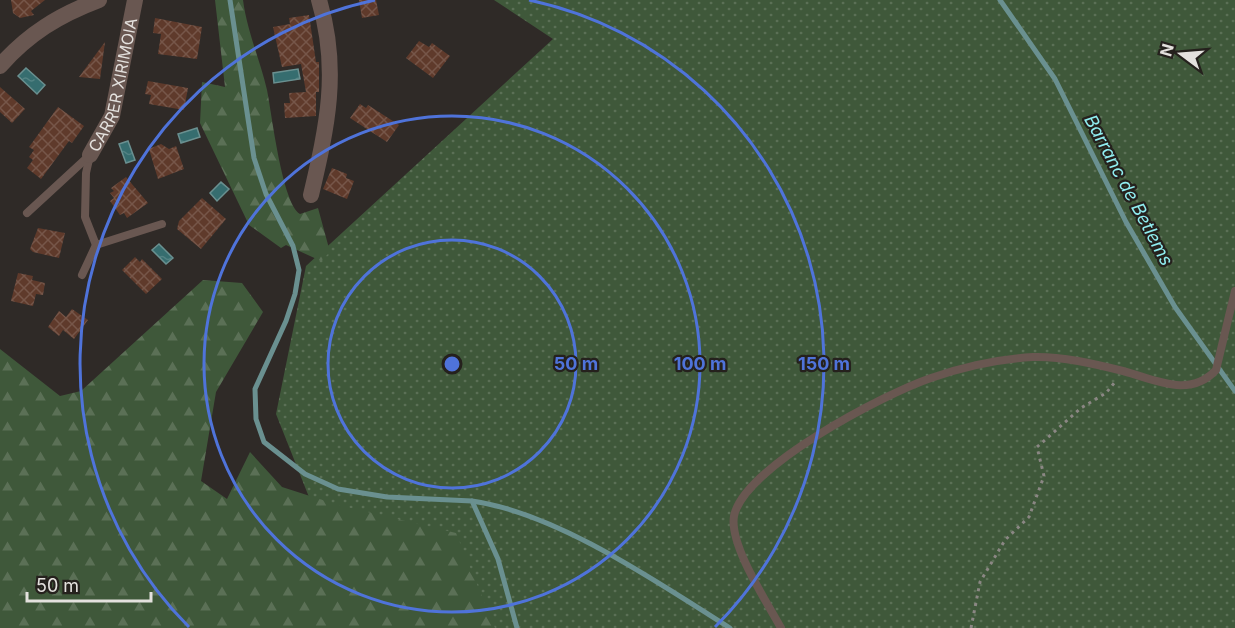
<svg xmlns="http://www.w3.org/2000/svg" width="1235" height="628" font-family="Inter,sans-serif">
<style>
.grass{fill:url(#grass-dots)}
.forest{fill:url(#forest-firs)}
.water{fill:url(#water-ripples);stroke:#6a9090;stroke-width:1.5}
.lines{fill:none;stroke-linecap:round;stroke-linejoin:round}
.stream{stroke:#6a9090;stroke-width:5}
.building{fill:url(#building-cross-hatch)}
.path{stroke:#8b8784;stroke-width:3;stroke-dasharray:3 4.5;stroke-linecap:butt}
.lane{stroke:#695751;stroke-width:8}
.street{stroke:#695751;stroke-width:16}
.ring{fill:none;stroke:#4f73da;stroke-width:3}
.labels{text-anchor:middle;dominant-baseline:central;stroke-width:4.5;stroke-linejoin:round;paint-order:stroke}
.street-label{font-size:16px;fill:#e4e1de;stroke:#25211d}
.water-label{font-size:18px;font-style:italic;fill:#90edf0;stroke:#25211d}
.centre{fill:#4f73da;stroke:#25211d;stroke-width:3}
.ring-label{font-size:18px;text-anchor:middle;font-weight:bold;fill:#4f73da;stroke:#25211d;stroke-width:4.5;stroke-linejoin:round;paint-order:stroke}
</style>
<defs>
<pattern id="grass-dots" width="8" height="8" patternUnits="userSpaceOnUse" patternTransform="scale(1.5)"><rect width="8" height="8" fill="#3f583a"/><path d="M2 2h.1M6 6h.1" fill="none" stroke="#5b7056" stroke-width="1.8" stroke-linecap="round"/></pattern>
<pattern id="forest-firs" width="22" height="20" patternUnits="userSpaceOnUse" patternTransform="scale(1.5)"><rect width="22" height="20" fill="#3f583a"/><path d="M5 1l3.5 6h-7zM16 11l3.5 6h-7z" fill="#5b7056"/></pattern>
<pattern id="water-ripples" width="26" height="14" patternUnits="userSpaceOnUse" patternTransform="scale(1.5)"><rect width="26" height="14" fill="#366d6f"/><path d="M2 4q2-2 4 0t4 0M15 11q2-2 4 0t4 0" fill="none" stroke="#538283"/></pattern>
<pattern id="building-cross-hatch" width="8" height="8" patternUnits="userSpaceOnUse" patternTransform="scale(1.5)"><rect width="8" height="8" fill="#5f3a2b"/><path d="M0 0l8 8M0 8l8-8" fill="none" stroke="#765649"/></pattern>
</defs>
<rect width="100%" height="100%" fill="#2f2a27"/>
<path class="grass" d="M494 0H1235V628H361L276 414 306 266 553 39Z"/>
<g class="forest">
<path d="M215 0H243C247 31 260 60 267 90 272 114 282 203 300 214L318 208 330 252 321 261 286 245 281 248 249 225 200 123 202 82 225 87Z"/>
<path d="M203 280 242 283 263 312 216 392 201 481 227 499 250 452 282 487 338 505 456 533 495 628H0V349L60 396 81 391Z"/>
</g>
<g class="water">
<path d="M26 68 45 85 37 94 18 76Z"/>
<path d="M298 69 300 79 274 83 273 73Z"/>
<path d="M197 128 200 137 181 143 178 134Z"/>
<path d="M128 141 135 160 126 163 119 144Z"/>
<path d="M221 182 229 189 217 201 210 193Z"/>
<path d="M159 244 173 258 166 264 152 250Z"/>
</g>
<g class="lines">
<g class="stream">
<path d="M230 0 254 158 266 194 293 246 299 270 295 294 286 321 255 389 256 419 264 442 305 474 338 489 387 497 472 501 498 559 517 628"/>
<path d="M1000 0 1055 79 1126 222 1175 307 1235 391"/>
<path d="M472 501C557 513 657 582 730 628"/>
</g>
</g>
<g class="building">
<path d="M11 0H45L31 11 34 15 20 18 13 13Z"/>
<path d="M359 0H376L379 15 362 18Z"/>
<path d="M309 15 316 62H319V92H310H316V116L285 118 284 103H290L289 93 306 92 301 64 282 67 273 27 290 24 289 18Z"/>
<path d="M155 18 202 27 197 59 158 54 161 34 153 33Z"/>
<path d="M419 41 429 47 432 43 450 56 433 78 406 58Z"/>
<path d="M105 42 100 79 79 77Z"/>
<path d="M148 81 188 88 184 110 149 104 151 95 145 94Z"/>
<path d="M0 87 25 109 12 123 0 112Z"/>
<path d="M360 104 366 108 368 105 399 125 387 142 350 118Z"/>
<path d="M58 107 84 126 72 143 69 141 41 179 27 168 33 160 29 157 34 150 29 147Z"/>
<path d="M161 144 169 149 176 146 184 169 158 179 149 149Z"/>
<path d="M332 168 347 174 346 178 354 181 347 199 323 189Z"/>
<path d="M126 177 148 203 127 218 124 213 120 215 110 201 114 198 110 193 114 191 111 188Z"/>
<path d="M202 198 226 219 201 249 177 229 179 221Z"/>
<path d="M38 228 65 233 59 258 33 252 30 249Z"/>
<path d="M135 257 140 262 142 259 162 279 146 294 122 270Z"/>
<path d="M18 273 33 276 32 280 45 283 43 295 36 294 33 306 11 301Z"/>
<path d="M72 309 88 320 74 339 63 330 59 336 48 327 59 311 66 317Z"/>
</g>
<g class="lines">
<path class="path" d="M971 628 980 582 1005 540 1029 517 1044 476 1037 447 1081 408 1106 393 1115 382"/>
<g class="lane">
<path d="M90 155 86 173 85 217 96 245"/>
<path d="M27 213 90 155"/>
<path d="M82 275 96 245 162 224"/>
<path d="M781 628C767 602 729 545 734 516 744 467 884 394 931 378 962 367 999 359 1033 357 1061 356 1095 364 1123 371 1154 379 1189 399 1216 370L1235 291"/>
</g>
<g class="street">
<path d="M0 66C28 34 59 15 99 0"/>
<path id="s1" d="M90 155 112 116 135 0"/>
<path d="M311 195C327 127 340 70 319 0"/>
</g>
</g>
<g class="ring">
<circle cx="452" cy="364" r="124"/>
<circle cx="452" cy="364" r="248"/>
<path d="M189 627A372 372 0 0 1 375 0M529 0A372 372 0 0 1 715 627"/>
</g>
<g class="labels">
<g class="street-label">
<text stroke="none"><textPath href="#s1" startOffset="75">CARRER XIRIMOIA</textPath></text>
</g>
<g class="water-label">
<text transform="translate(1129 190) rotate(62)">Barranc de Betlems</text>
</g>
</g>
<circle cx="452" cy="364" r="9" class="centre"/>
<g class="ring-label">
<text x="576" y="370">50 m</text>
<text x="700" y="370">100 m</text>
<text x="824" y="370">150 m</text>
</g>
<g transform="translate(1181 54) rotate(286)" stroke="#25211d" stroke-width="4.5" paint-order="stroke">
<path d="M0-4.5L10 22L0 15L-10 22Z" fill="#e4e1de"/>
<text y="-9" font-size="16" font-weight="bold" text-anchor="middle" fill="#e4e1de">N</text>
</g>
<path d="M27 592v9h124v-9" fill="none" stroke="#e4e1de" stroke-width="3"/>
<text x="36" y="592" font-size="18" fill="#e4e1de" stroke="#25211d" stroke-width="4.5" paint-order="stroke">50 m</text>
</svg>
